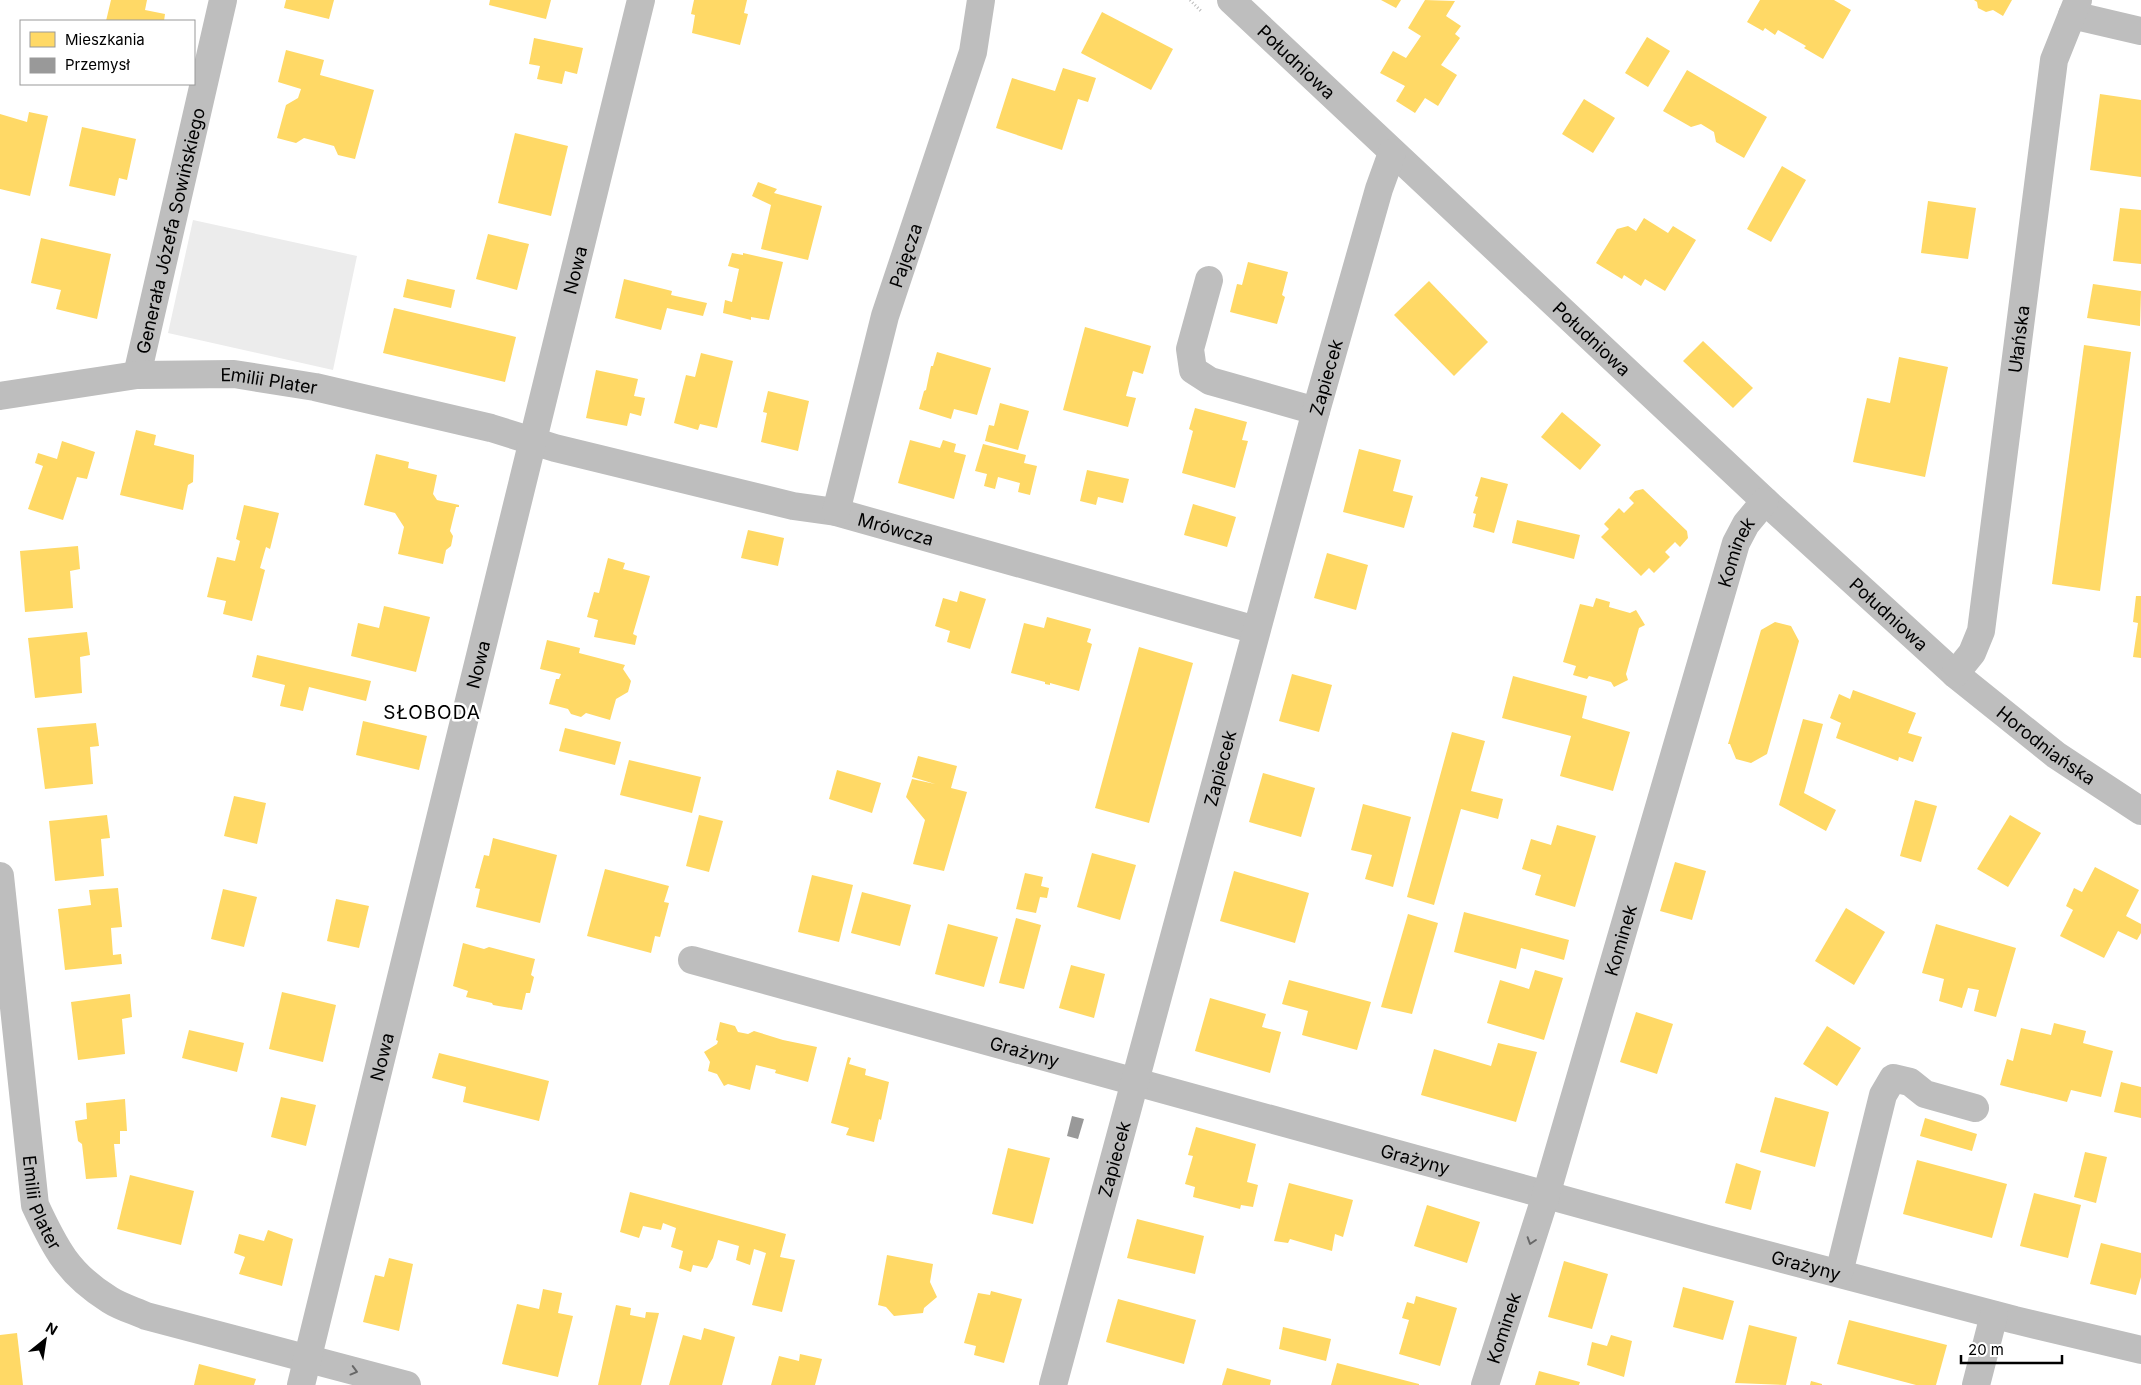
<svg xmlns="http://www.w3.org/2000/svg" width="2141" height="1385" font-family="Inter,sans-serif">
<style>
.green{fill:#ececec}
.homes{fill:#ffd966}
.industry{fill:#999}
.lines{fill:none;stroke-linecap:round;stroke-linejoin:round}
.path{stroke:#b9b9b9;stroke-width:3;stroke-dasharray:1 2.5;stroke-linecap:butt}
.minor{stroke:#bebebe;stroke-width:28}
.oneway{stroke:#686868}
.labels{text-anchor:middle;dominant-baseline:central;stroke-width:5;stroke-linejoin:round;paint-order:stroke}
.street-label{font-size:18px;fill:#000;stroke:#fff}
.neighbourhood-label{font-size:19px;letter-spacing:1px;fill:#000;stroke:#fff}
</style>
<rect width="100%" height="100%" fill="#fff"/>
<path class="green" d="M193 220 357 256 333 370 168 333Z"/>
<g class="homes">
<path d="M111 0H147L145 10 165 14 164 21H106Z"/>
<path d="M286 0H334L329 19 284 8Z"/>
<path d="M490 0H551L546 19 489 5Z"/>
<path d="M694 0H747L744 13 748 14 740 45 692 33 695 15 691 14Z"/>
<path d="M1381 0H1401L1396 8Z"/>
<path d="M1425 0 1455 1 1446 16 1461 26 1455 34 1460 38 1441 65 1457 75 1438 106 1425 98 1415 113 1396 101 1405 86 1380 73 1393 51 1406 58 1421 36 1408 28Z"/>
<path d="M1760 0H1834L1851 10 1823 59 1804 48 1806 46 1778 30 1775 35 1765 28 1763 31 1747 22Z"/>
<path d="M1974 0H2012L2003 16 1993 10 1986 12 1978 8 1977 2Z"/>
<path d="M1102 12 1173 49 1151 90 1081 53Z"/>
<path d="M1647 37 1670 51 1648 87 1625 73Z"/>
<path d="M534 38 583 48 577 74 565 71 562 84 537 79 540 66 529 64Z"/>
<path d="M286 50 324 60 320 75 374 90 355 159 338 155 334 146 304 138 296 143 277 138 286 105 298 98 301 89 278 82Z"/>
<path d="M1063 68 1096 78 1088 102 1078 99 1062 150 996 128 1012 78 1055 91Z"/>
<path d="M1687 70 1767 117 1744 158 1716 142 1714 132 1701 124 1691 127 1663 111Z"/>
<path d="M2100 94 2141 100V177L2090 170Z"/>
<path d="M1584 99 1615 118 1593 153 1562 134Z"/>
<path d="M29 112 48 116 30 196 0 189V114L27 122Z"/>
<path d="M82 127 136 139 127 180 119 178 115 196 69 186Z"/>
<path d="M515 133 568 146 551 216 498 203Z"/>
<path d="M1782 166 1806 180 1771 242 1747 229Z"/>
<path d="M758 182 777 189 774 193 822 206 808 260 761 249 771 205 752 196Z"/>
<path d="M1928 201 1976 208 1968 259 1921 253Z"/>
<path d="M2120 208 2141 210V264L2113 261Z"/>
<path d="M1644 218 1668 233 1673 226 1696 240 1665 291 1645 279 1641 286 1624 275 1622 279 1596 263 1617 229 1628 226 1636 231Z"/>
<path d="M488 234 529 244 517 290 476 279Z"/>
<path d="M41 238 111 254 97 319 56 309 61 290 31 283Z"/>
<path d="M732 253 743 255V253L783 262 769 320 751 317V320L723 313 725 300 732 302 739 269 728 266Z"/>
<path d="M1248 262 1288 272 1282 295 1285 297 1277 324 1230 312 1237 284 1242 285Z"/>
<path d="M407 279 455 290 451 308 403 297Z"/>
<path d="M624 279 672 291 671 295 707 303 703 316 667 308 661 330 615 318Z"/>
<path d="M1429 281 1488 342 1454 376 1394 315Z"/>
<path d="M2093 284 2141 291 2140 326 2087 318Z"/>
<path d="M394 308 516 337 505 382 383 353Z"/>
<path d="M1085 327 1151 346 1143 374 1133 371 1126 396 1136 398 1128 427 1063 410Z"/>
<path d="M1703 341 1753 388 1733 408 1683 361Z"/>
<path d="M2084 345 2131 352 2100 591 2052 584Z"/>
<path d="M937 352 991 368 977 415 954 409 951 419 919 409 924 391 926 390 931 366H933Z"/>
<path d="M701 353 733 361 717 428 700 424 698 430 674 423 686 375 695 377Z"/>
<path d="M1899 357 1948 367 1925 477 1853 462 1867 398 1890 403Z"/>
<path d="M596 370 638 379 634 396 645 398 641 416 630 413 627 426 586 418Z"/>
<path d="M768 391 809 401 798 451 761 442 767 413 763 412Z"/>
<path d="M1000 403 1029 411 1018 450 985 441 989 425 994 426Z"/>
<path d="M1195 408 1247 422 1242 440 1248 441 1235 488 1182 473 1193 431 1189 429Z"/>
<path d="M1562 412 1601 445 1580 470 1541 437Z"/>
<path d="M136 430 156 435 154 445 194 455 193 482 188 485 183 510 120 495Z"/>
<path d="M910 440 940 448 943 440 956 444 954 452 966 455 954 499 898 483Z"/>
<path d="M62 441 95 452 87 479 77 477 63 520 28 509 43 466 35 463 38 453 57 459Z"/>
<path d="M983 444 1026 455 1024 463 1037 466 1030 495 1018 492 1020 483 998 477 995 489 984 486 987 474 975 471Z"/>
<path d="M1359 449 1401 460 1393 491 1413 496 1404 528 1343 512Z"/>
<path d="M376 454 409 462 408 468 437 475 433 494 437 500 459 505V507H456L450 531 453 536 451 546 446 550 443 564 398 554 404 527 395 513 364 505Z"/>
<path d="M1087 470 1129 479 1123 503 1098 497 1096 505 1080 501Z"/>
<path d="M1481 477 1508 484 1494 533 1473 527 1476 514 1473 513 1478 497 1475 496Z"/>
<path d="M1643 489 1687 531 1688 538 1680 547 1675 542 1665 552 1670 557 1654 573 1649 568 1641 576 1601 537 1609 529 1604 524 1619 508 1624 513 1634 503 1629 498 1635 491Z"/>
<path d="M1193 504 1236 517 1227 547 1184 535Z"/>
<path d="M244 505 279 513 270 549 266 547 260 568 265 570 252 621 223 614 226 601 207 597 217 557 235 561 240 541 236 539Z"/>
<path d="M1517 520 1580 535 1574 559 1512 543Z"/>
<path d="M748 530 784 538 778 566 741 558Z"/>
<path d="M78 546 80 569 70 571 73 608 25 612 20 551Z"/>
<path d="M1327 553 1368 565 1356 610 1314 598Z"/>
<path d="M608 558 625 563 623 569 650 576 633 634 637 636 635 645 594 637 598 620 587 617 594 592 599 593Z"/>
<path d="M960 591 986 599 970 649 947 642 950 631 935 626 943 598 957 602Z"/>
<path d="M2136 596H2141V658L2133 657 2138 623 2133 622Z"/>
<path d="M1596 598 1610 602 1609 607 1630 613 1636 610 1645 625 1639 628 1626 674 1628 680 1614 687 1611 682 1589 676 1587 679 1573 675 1576 666 1563 662 1580 604 1593 607Z"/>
<path d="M384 606 430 617 416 672 351 656 358 623 379 628Z"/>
<path d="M1047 617 1091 629 1087 642 1092 644 1079 691 1050 683V685L1045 684V682L1011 673 1024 623 1044 628Z"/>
<path d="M1775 622 1791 626 1799 641 1767 754 1751 763 1736 759 1730 744H1728L1761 630Z"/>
<path d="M87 632 90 655 80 657 82 693 35 698 28 638Z"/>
<path d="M547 640 580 648 579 653 625 665 623 669 631 681 628 692 616 699 610 720 586 713 581 717 571 714 568 709 549 704 556 679H559L561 674 540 669Z"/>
<path d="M1139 647 1193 663 1149 823 1095 808Z"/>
<path d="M257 655 371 681 366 701 309 687 303 711 280 706 285 685 252 677Z"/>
<path d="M1292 674 1332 685 1319 732 1279 721Z"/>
<path d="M1513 676 1587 696 1582 718 1630 732 1613 791 1560 776 1571 736 1502 718Z"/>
<path d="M1853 690 1916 713 1908 733 1922 737 1913 762 1899 757 1898 761 1836 738 1841 723 1830 718 1839 694 1850 699Z"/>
<path d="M1803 719 1823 724 1804 793 1836 810 1826 831 1779 805Z"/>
<path d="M363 721 427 736 419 770 356 755Z"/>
<path d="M96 723 99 746 90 747 93 784 45 789 37 728Z"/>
<path d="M565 728 621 742 615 765 559 751Z"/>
<path d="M1452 732 1485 741 1471 791 1503 799 1498 819 1461 809 1434 905 1407 897Z"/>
<path d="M918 756 957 766 951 788 967 792 944 871 913 864 925 820 906 797 912 779 935 784 912 777Z"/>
<path d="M629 760 701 777 692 813 620 795Z"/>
<path d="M837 770 881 783 872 813 829 799Z"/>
<path d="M1263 773 1315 788 1301 837 1249 822Z"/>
<path d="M234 796 266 803 257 844 224 836Z"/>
<path d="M1915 800 1937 806 1921 862 1900 856Z"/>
<path d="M1363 804 1411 817 1393 887 1365 879 1372 855 1351 850Z"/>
<path d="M107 815 110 838 101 839 104 876 55 881 49 821Z"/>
<path d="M699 815 723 821 709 872 686 866Z"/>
<path d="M2010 815 2041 833 2008 887 1977 869Z"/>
<path d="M1557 825 1596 836 1575 907 1535 895 1541 875 1522 869 1531 839 1551 845Z"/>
<path d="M493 838 557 855 540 923 476 907 480 889 475 888 484 855 489 856Z"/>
<path d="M1092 853 1136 865 1120 920 1077 907Z"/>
<path d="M1675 862 1706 871 1692 920 1660 911Z"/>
<path d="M2095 867 2139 890 2126 916 2141 924V933L2137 940 2118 931 2104 958 2060 936 2073 910 2066 906 2074 888 2082 892Z"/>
<path d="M605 869 669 886 664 902 669 903 660 937 655 936 651 953 587 936Z"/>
<path d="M1234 871 1309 893 1295 943 1220 921Z"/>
<path d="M1025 873 1043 877 1041 886 1049 888 1047 898 1040 897 1036 913 1016 909Z"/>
<path d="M812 875 853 885 839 942 798 932Z"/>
<path d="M118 888 122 927 111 928 113 955 121 954 122 964 65 970 58 909 91 905 89 890Z"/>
<path d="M223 889 257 897 244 947 211 939Z"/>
<path d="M862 892 911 905 900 946 851 933Z"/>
<path d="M336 899 369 906 359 948 327 941Z"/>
<path d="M1846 908 1885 932 1854 985 1815 961Z"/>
<path d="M1464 912 1569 940 1564 960 1521 948 1516 969 1454 952Z"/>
<path d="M1408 914 1438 923 1412 1014 1381 1007Z"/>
<path d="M1016 918 1041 925 1024 989 999 983Z"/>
<path d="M948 924 998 937 984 987 935 974Z"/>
<path d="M1936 924 2016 948 1996 1017 1974 1011 1979 990 1968 988 1962 1008 1939 1001 1944 979 1922 973Z"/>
<path d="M463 943 484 949 489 947 535 959 531 975 534 977 530 993H526L522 1010 493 1005 492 1003 466 997 468 991 453 986Z"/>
<path d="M1071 965 1105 974 1094 1018 1059 1008Z"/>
<path d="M1535 970 1563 978 1544 1040 1487 1023 1500 980 1529 989Z"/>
<path d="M1289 980 1371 1002 1357 1050 1302 1035 1308 1011 1282 1004Z"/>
<path d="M282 992 336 1005 323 1062 269 1049Z"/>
<path d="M130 994 132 1017 122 1019 125 1054 78 1060 71 1002Z"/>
<path d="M1210 998 1266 1014 1262 1027 1281 1032 1270 1073 1195 1051Z"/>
<path d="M1636 1012 1673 1024 1657 1074 1620 1062Z"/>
<path d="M720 1022 735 1026 738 1032 748 1034 754 1031 783 1040 817 1047 808 1082 775 1073 776 1070 756 1065 750 1090 728 1084 724 1086 717 1074 708 1071 710 1062 704 1052 717 1044 718 1041 716 1040Z"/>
<path d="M2054 1023 2086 1031 2083 1043 2113 1051 2101 1097 2071 1090 2067 1102 2000 1085 2007 1059 2013 1061 2021 1028 2051 1035Z"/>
<path d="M1827 1026 1861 1048 1837 1086 1803 1064Z"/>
<path d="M189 1030 244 1043 237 1072 182 1058Z"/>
<path d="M1498 1043 1537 1052 1516 1122 1421 1095 1434 1049 1491 1066Z"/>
<path d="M439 1053 549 1081 539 1121 463 1102 466 1087 432 1078Z"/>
<path d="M848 1057 851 1058 849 1064 866 1069 865 1075 889 1082 881 1120 879 1119 874 1142 846 1135 849 1128 831 1123Z"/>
<path d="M2121 1082 2141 1087V1118L2114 1112Z"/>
<path d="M281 1097 316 1105 306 1146 271 1137Z"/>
<path d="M1775 1097 1829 1112 1815 1167 1760 1152Z"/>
<path d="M125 1099 127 1131H120V1144H114L117 1177 86 1179 82 1144 78 1141 75 1121 87 1119 86 1103Z"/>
<path d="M1925 1118 1977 1134 1972 1151 1920 1136Z"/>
<path d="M1196 1127 1256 1144 1247 1182 1258 1185 1253 1207 1241 1205 1240 1209 1193 1197 1195 1187 1185 1184 1193 1156 1188 1155Z"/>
<path d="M1008 1148 1050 1158 1033 1224 992 1214Z"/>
<path d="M2085 1152 2107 1157 2096 1203 2074 1197Z"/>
<path d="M1917 1160 2007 1184 1992 1238 1903 1214Z"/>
<path d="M1736 1163 1761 1171 1751 1210 1725 1203Z"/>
<path d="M130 1175 194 1191 181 1245 117 1229Z"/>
<path d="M1289 1183 1353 1200 1343 1237 1335 1234 1332 1251 1290 1239 1288 1243 1274 1241Z"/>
<path d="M630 1192 786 1234 780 1257 795 1260 782 1312 752 1305 766 1253 754 1249 750 1265 736 1260 739 1246 718 1240 713 1258 707 1268 693 1265 691 1272 679 1268 683 1251 671 1247 676 1228 663 1223 661 1230 643 1226 639 1238 620 1232Z"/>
<path d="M2034 1193 2081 1205 2068 1258 2020 1246Z"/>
<path d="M1427 1205 1480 1222 1467 1263 1414 1246Z"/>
<path d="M1137 1219 1204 1236 1195 1274 1127 1258Z"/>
<path d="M268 1230 293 1239 282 1286 239 1274 245 1257 234 1253 239 1234 264 1241Z"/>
<path d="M2101 1243 2141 1253V1277L2136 1295 2090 1284Z"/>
<path d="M887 1255 933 1264 930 1282 937 1297 924 1308 923 1313 894 1316 886 1307 878 1305Z"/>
<path d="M389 1258 413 1264 399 1331 363 1322 375 1275 384 1277Z"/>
<path d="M1564 1261 1608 1274 1592 1329 1548 1317Z"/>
<path d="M1683 1287 1734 1301 1723 1340 1673 1327Z"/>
<path d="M543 1289 562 1293 558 1313 573 1316 558 1377 502 1364 517 1304 539 1309Z"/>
<path d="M991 1291 1022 1299 1004 1363 974 1355 976 1346 964 1343 978 1293 990 1295Z"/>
<path d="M1416 1296 1457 1308 1440 1366 1399 1354 1409 1320 1402 1318 1407 1302 1414 1304Z"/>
<path d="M1118 1299 1196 1320 1184 1364 1106 1342Z"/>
<path d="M616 1305 631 1308 630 1315 645 1318 646 1312 659 1313 641 1385H598Z"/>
<path d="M1849 1320 1947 1345 1936 1385H1916L1837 1364Z"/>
<path d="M1749 1325 1797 1337 1786 1385 1735 1383Z"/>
<path d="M1283 1327 1331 1339 1326 1361 1279 1349Z"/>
<path d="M704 1328 735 1337 722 1385H669L683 1335 701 1340Z"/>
<path d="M17 1333 23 1385H0V1335Z"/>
<path d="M1611 1335 1632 1341 1624 1377 1587 1365 1592 1342 1607 1346Z"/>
<path d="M800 1354 822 1359 815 1385H771L779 1356 799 1361Z"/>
<path d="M1337 1363 1419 1384V1385H1331Z"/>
<path d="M199 1364 256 1379 254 1385H194Z"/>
<path d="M1227 1368 1271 1380 1270 1385H1222Z"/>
<path d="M1539 1371 1580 1382 1579 1385H1535Z"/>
<path d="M1811 1381 1822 1384V1385H1810Z"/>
</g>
<path class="industry" d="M1072 1116 1084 1119 1078 1139 1067 1136Z"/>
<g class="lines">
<path class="path" d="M1190 0 1201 11"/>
<g class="minor">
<path id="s1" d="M1231 0 1765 501 1955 674 2056 755 2141 811"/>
<path d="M2072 15 2141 31"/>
<path d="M1209 280 1190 349 1193 370 1210 381 1316 411"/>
<path id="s2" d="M137 375 223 0"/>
<path id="s3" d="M0 396 137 375 234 374 315 387 491 428 555 448 793 506 836 512 1256 630"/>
<path id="s4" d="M836 512 885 316 973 52 981 0"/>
<path id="s5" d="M1955 674 1972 653 1981 631 2054 60 2078 0"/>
<path id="s6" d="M0 876 35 1205C55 1248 68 1274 110 1300 121 1307 135 1311 146 1316L407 1385"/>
<path id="s7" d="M692 960 1707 1239 2015 1320 2141 1350"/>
<path d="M1839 1273 1883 1095 1893 1078 1910 1082 1925 1094 1975 1108"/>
<path id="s8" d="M301 1385 641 0"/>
<path id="s9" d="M1053 1385 1316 411 1379 189 1392 153"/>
<path id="s10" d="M1485 1385 1546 1195 1736 543 1746 524 1765 501"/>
<path d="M1976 1385 1994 1315"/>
</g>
</g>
<defs><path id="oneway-chevron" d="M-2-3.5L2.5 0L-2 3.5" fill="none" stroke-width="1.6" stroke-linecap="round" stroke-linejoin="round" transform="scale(1.25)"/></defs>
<g class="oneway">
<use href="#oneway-chevron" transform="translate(1531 1241) rotate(108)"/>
<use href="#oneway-chevron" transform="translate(354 1371) rotate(15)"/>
</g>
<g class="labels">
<g class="street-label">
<text stroke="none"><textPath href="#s1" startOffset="90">Południowa</textPath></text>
<text stroke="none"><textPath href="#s2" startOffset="148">Generała Józefa Sowińskiego</textPath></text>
<text stroke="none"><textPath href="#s4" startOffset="266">Pajęcza</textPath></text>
<text stroke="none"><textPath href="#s8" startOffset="1148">Nowa</textPath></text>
<text stroke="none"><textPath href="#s1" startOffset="495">Południowa</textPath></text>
<text stroke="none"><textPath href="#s5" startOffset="345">Ułańska</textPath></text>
<text stroke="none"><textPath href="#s9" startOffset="1044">Zapiecek</textPath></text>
<text stroke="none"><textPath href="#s3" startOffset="271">Emilii Plater</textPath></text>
<text stroke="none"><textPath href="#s3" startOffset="916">Mrówcza</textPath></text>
<text stroke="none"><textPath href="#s10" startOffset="870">Kominek</textPath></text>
<text stroke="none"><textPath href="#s1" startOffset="900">Południowa</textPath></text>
<text stroke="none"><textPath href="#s8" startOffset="742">Nowa</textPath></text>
<text stroke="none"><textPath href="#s1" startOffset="1105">Horodniańska</textPath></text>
<text stroke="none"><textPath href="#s9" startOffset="639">Zapiecek</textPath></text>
<text stroke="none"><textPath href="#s10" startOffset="465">Kominek</textPath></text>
<text stroke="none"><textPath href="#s7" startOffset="345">Grażyny</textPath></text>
<text stroke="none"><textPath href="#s8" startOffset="338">Nowa</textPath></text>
<text stroke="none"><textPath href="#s9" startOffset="234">Zapiecek</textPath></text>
<text stroke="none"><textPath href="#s7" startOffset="750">Grażyny</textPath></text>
<text stroke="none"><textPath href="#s6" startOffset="330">Emilii Plater</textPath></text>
<text stroke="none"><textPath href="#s7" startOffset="1155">Grażyny</textPath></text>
<text stroke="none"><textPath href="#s10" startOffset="60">Kominek</textPath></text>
</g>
<g class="neighbourhood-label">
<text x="432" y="712">SŁOBODA</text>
</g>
</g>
<rect x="20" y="20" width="175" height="65" fill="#ffffff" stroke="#999999"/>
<rect x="30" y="32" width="25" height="15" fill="#ffd966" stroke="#999999"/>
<text x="65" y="45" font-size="15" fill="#000000">Mieszkania</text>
<rect x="30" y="58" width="25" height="15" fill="#999999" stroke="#999999"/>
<text x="65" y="70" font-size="15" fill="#000000">Przemysł</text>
<g transform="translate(45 1340) rotate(30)" stroke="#ffffff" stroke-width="4" paint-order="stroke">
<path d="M0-4L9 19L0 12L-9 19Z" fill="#000000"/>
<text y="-8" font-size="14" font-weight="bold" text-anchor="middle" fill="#000000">N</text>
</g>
<path d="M1961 1355v8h101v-8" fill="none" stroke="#000000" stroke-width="2.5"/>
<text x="1968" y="1355" font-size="15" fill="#000000" stroke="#ffffff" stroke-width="4" paint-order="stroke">20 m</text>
</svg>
